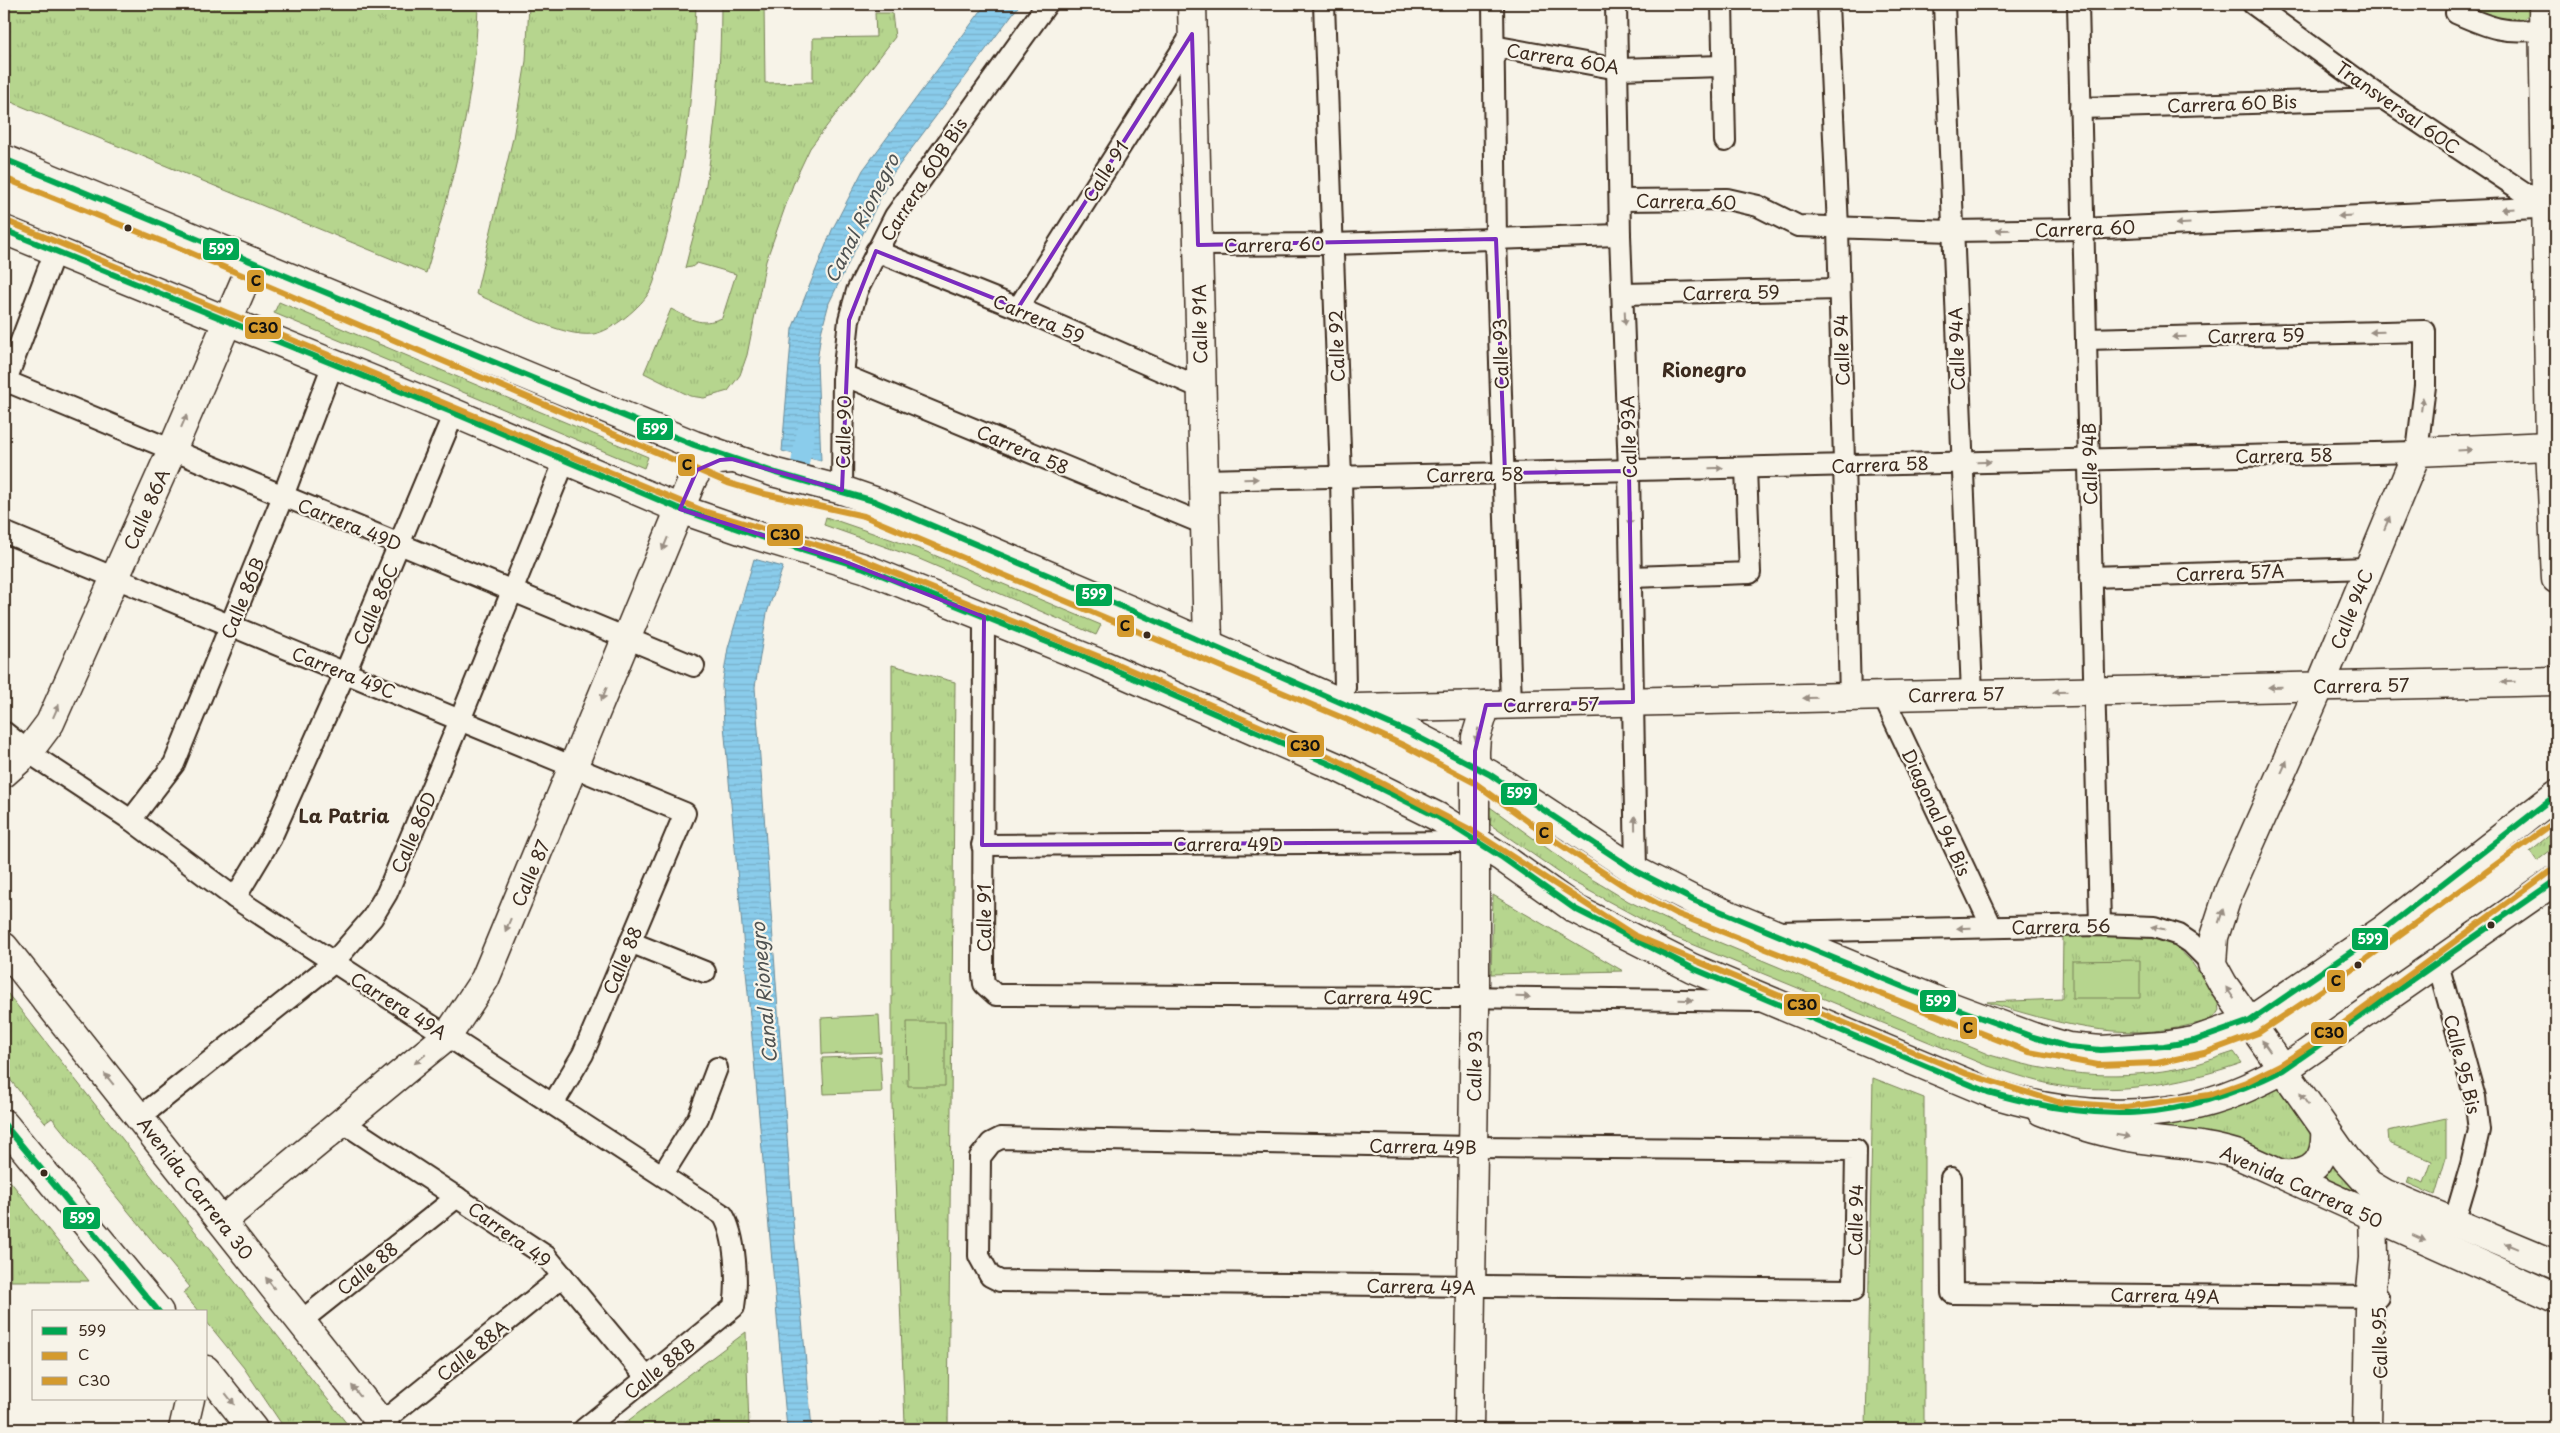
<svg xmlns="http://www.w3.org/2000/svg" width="2560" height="1433" font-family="'Playpen Sans',sans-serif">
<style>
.grass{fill:url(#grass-tufts);stroke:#788056}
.pitch{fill:#b6d58e;stroke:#788056}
.water{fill:url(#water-rules);stroke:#6a8b99}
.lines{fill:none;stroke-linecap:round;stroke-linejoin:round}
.canal{stroke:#8acceb;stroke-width:18}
.street-casing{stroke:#3b2a1e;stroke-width:24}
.secondary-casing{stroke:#3b2a1e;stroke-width:31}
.primary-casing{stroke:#3b2a1e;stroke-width:31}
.highway-casing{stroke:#3b2a1e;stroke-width:31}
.street{stroke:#f7f3e8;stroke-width:20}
.secondary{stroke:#f7f3e8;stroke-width:28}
.primary{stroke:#f7f3e8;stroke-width:28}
.highway{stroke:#f7f3e8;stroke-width:28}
.bus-1-casing{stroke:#f7f3e8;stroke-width:10}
.bus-2-casing{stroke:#f7f3e8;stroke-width:10}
.bus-3-casing{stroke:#f7f3e8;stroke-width:10}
.bus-1{stroke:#00a651;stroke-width:6}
.bus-2{stroke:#d49a2d;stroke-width:6}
.bus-3{stroke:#d49a2d;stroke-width:6}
.oneway{fill:#998e83}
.marked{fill:none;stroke:#7b2cbf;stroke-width:4;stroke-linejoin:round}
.bus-dot{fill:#3b2a1e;stroke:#f7f3e8;stroke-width:2}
.labels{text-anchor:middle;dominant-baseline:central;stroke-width:4.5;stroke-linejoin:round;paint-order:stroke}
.street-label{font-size:18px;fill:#3b2a1e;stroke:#f7f3e8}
.water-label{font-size:19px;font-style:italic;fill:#4f5251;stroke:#f7f3e8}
.neighbourhood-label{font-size:19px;font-weight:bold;fill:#3b2a1e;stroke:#f7f3e8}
.line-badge{stroke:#f7f3e8;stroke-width:2}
.badge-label{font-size:14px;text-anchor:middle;font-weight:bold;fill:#fff}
.pale-badge-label{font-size:14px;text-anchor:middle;font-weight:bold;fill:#111}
</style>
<defs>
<pattern id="grass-tufts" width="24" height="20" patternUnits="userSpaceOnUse" patternTransform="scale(1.25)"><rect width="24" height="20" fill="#b6d58e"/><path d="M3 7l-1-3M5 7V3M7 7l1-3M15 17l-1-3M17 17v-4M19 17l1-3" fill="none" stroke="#9db77a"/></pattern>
<pattern id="water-rules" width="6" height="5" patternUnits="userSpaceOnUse" patternTransform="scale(1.25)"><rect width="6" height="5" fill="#8acceb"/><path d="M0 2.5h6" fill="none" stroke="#78afc9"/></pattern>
</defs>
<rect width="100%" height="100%" fill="#f7f3e8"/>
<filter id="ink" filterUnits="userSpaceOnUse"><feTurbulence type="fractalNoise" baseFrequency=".02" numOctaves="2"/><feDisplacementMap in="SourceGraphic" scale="10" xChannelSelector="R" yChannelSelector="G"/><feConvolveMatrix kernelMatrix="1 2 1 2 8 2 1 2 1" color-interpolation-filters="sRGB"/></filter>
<g filter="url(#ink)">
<g class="grass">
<path d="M4 4H478C476 95 452 186 426 273L4 99Z"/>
<path d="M529 4H696C693 87 687 171 662 251 658 264 656 280 650 291 642 306 611 332 593 334 562 338 506 307 476 294L513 138 526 61Z"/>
<path d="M721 4H764L765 83 813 82V38L876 37 875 13H892L895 37 810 148 794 182 766 261 747 355 740 375 728 391 704 398 690 396 644 373 671 309C692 319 699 327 722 318L736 274 697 263 692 267 685 268C691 242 700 216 705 190 716 128 721 67 721 4Z"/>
<path d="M2463 4H2529L2530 13 2517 25 2462 9Z"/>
<path d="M279 302 648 457 644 468 274 313Z"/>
<path d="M826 517 922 550 1101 625 1096 635 917 558 824 525Z"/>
<path d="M892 665 955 682 948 1429H850L905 1423 892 1104Z"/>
<path d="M1490 807 1580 872 1628 901 1680 926 1990 1055C2053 1074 2110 1081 2175 1069 2195 1066 2215 1058 2234 1052L2242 1063C2189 1081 2134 1092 2077 1088 2046 1086 2015 1074 1985 1065L1674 937 1571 881 1488 823Z"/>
<path d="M2556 830V846L2537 861 2530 851Z"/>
<path d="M1493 895 1623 971 1491 974Z"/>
<path d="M2063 936H2148L2171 942 2190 960 2217 999 2219 1010C2213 1022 2202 1022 2190 1025 2122 1043 2052 1022 1987 1002L2062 999Z"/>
<path d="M4 989 351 1429H285L244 1368 206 1321V1312H199L183 1293 190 1287 52 1118 45 1123 4 1072Z"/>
<path d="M1873 1078 1924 1098V1429H1866Z"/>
<path d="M2281 1083 2319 1143 2301 1165 2138 1126Z"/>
<path d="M2446 1118V1158L2435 1195 2407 1183 2409 1177 2424 1183 2432 1161 2389 1143 2388 1131Z"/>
<path d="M2333 1156 2352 1181 2360 1199 2315 1177Z"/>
<path d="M10 1181 89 1281H11Z"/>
<path d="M746 1332 749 1429H617Z"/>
</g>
<g class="pitch">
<path d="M2140 960V998H2072V961Z"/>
<path d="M879 1015 881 1052 822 1054 821 1018Z"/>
<path d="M907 1022H945V1086H908Z"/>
<path d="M880 1056 882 1092 824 1094 822 1058Z"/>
</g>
<g class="water">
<path d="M986 4H1020L891 176 829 303 821 333 817 362 821 461 782 451 792 329 832 230 863 170Z"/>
<path d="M754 559 783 567 767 613 755 687 793 1221 812 1429H787L724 725 722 685 728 648Z"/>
</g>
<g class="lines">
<path class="canal" d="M800 463 806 432"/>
<defs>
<g id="street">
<path d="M1324 4 1341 477 1345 688"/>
<path d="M1493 4 1496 239 1511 705"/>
<path d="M1616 4 1620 235 1629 471 1636 871"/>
<path d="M1722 4 1725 141"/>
<path d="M1828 4 1838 228 1850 697"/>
<path d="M1944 4 1972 694"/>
<path d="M2078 4 2100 925"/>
<path d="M2253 4 2384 99 2546 207"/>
<path d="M2456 13C2490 28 2505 34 2543 29"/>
<path d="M1493 46 1618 69 1723 66"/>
<path d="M2080 108 2384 99"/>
<path d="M1620 200 1727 199 1758 206 1798 226 1952 231 2083 229 2556 207"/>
<path d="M1198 245 1332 244 1620 235"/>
<path d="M876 251 1018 308 1201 388"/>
<path d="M1624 294 1839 289"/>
<path d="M1018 308 1192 34"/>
<path d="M843 375 1204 524"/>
<path d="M6 381 694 666"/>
<path d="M4 386 55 251"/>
<path d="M1203 480 2417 452 2425 386V331L2086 339"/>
<path d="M842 490 843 375 849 320 857 291 895 216 1047 4"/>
<path d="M4 532 685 813 583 1054 553 1104"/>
<path d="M1631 577 1750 573 1746 468"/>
<path d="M2091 577 2368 568"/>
<path d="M984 617 983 975 984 984 996 995 1460 997 1760 1001"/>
<path d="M1883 696 1992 927"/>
<path d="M4 732 37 758 131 820 235 898 723 1215C736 1236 738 1283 734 1307L584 1429"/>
<path d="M131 820 174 764 283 496 333 364"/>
<path d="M982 845 1475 842"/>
<path d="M235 898 271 838 345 673 454 413"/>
<path d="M1777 932 2100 925 2154 927 2179 935 2191 943 2212 964"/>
<path d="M630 942 705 972"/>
<path d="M2438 964 2475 1098 2479 1130 2471 1165 2454 1222"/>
<path d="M140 1117 333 963 372 918 387 893 460 720 565 460"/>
<path d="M344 1123 546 1256 647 1378"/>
<path d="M1001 1138 1473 1147 1856 1150 1854 1290 1000 1281 990 1276 979 1256 980 1157 991 1143Z"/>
<path d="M663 1174 698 1118 717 1068"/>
<path d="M1951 1178 1952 1293 2378 1297"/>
<path d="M301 1321 457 1197"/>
<path d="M381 1423 563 1276"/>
</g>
<g id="secondary">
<path d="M1192 4 1208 644"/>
<path d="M2543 4 2550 446 2556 579"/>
<path d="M2550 446 2417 452 2320 686 2229 891 2214 937 2213 950 2212 964 2223 984 2347 1160 2369 1184 2386 1194 2556 1265"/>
<path d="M1356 708 2556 681"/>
<path d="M4 773 29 751 50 723 172 450 253 262"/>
<path d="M2041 1111C2074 1124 2106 1134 2141 1139 2174 1144 2205 1144 2236 1154L2556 1298"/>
<path d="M2283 1174C2315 1176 2327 1159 2325 1129"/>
<path d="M222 1221 448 1035 485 979 692 480C701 461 713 460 732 459"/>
<path d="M183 1429 190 1399"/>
<path d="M1469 1429 1475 1010V751L1476 737 1486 705"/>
<path d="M2367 1429 2369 1310 2374 1258 2373 1203"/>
</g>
<g id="primary">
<path d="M4 159 694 445 776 473 842 490 874 501 1137 613 1408 732 1489 774 1636 871 1693 900 1952 1007 2033 1037 2068 1047 2101 1050 2164 1046 2194 1041 2250 1021 2383 930 2556 795"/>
<path d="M4 230 454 413 680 509 755 535 864 568 1099 663 1339 768 1438 817 1503 858 1575 909 1692 968 1988 1092C2067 1118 2161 1124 2239 1091 2254 1085 2269 1077 2283 1070L2556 880"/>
</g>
<g id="highway">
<path d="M4 947 386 1429"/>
<path d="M4 1124 159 1312"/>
<path d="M206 1370 253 1429"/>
</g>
</defs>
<use href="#street" class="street-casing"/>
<use href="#secondary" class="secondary-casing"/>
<use href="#primary" class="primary-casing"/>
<use href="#highway" class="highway-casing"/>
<use href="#street" class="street"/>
<use href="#secondary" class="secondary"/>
<use href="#primary" class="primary"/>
<use href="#highway" class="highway"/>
<defs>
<g id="bus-1">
<path d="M4 159 694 445 776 473 874 501 1137 613 1408 732 1489 774 1636 871 1693 900 1952 1007 2033 1037 2068 1047 2101 1050 2164 1046 2194 1041 2250 1021 2383 930 2556 795"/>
<path d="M4 230 454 413 680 509 755 535 864 568 1099 663 1339 768 1438 817 1503 858 1575 909 1692 968 1988 1092C2099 1124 2179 1122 2283 1070L2556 880"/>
<path d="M4 1124 159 1312"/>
</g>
<path id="bus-2" d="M4 178 186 251 728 483 765 494 864 516 1350 721 1403 745 1475 783 1561 845 1621 884 1677 914 2029 1052 2098 1065 2157 1063 2204 1053 2258 1033 2336 981 2556 821"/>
<path id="bus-3" d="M4 220 706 512 851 555 1117 664 1335 759 1471 830 1634 935 1967 1074 2058 1102 2126 1107 2209 1095 2246 1082 2280 1065 2344 1023 2556 867"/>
</defs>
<use href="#bus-1" class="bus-1-casing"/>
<use href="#bus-2" class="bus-2-casing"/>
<use href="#bus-3" class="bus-3-casing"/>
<use href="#bus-1" class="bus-1"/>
<use href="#bus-2" class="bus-2"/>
<use href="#bus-3" class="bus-3"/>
</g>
<defs><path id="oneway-solid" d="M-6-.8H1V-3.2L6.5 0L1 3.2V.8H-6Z" transform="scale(1.25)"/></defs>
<g class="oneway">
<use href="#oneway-solid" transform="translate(2508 209) rotate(177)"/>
<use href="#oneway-solid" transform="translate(2345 216) rotate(177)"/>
<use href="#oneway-solid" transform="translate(2183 224) rotate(177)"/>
<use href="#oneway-solid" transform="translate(2003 230) rotate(179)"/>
<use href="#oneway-solid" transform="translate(1625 318) rotate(88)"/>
<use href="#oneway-solid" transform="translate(2377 332) rotate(179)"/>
<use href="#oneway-solid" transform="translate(2179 337) rotate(179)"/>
<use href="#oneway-solid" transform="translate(2422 404) rotate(-83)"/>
<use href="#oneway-solid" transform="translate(184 421) rotate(-67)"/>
<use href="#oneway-solid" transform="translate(2465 450) rotate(-3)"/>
<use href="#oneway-solid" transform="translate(1984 462) rotate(-1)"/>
<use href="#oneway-solid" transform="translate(1716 468) rotate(-1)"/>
<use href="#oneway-solid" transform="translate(1554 472) rotate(-1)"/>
<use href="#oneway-solid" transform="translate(1251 479) rotate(-1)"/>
<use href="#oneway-solid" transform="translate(1630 519) rotate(89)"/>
<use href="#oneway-solid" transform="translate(2387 523) rotate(-67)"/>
<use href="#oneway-solid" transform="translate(665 544) rotate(112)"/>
<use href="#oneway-solid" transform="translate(2508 682) rotate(179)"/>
<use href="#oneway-solid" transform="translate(2275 687) rotate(179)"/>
<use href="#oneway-solid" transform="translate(2060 692) rotate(179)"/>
<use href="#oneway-solid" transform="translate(604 694) rotate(112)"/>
<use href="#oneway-solid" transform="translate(1810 698) rotate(179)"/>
<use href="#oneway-solid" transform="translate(56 711) rotate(-66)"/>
<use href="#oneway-solid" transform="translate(1477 735) rotate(101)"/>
<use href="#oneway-solid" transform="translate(2284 767) rotate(-66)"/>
<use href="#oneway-solid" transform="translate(1635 823) rotate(-91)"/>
<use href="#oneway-solid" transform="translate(2221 916) rotate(-72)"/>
<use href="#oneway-solid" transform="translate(508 925) rotate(113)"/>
<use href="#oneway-solid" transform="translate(1964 928) rotate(179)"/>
<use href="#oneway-solid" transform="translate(2158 928) rotate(-169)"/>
<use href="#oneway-solid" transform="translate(2230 993) rotate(-125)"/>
<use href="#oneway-solid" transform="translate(1523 997) rotate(1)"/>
<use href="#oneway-solid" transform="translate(1686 1000) rotate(1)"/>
<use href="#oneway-solid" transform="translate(2266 1046) rotate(-125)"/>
<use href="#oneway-solid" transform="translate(420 1059) rotate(140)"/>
<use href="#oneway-solid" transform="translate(109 1079) rotate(-129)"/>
<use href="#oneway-solid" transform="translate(2304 1099) rotate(-125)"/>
<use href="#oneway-solid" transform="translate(2123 1136) rotate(10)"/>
<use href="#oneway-solid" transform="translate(2419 1238) rotate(24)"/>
<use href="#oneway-solid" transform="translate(2511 1246) rotate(-157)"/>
<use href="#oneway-solid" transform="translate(270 1283) rotate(-128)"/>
<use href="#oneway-solid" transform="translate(356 1391) rotate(-128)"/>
<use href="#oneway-solid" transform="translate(230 1399) rotate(52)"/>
</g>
</g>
<path class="marked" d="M1192 34 1198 245 1496 239 1505 473 1629 471 1633 702 1486 705 1475 751V842L982 845 984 617 841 560 680 509 697 470 720 460 732 459 842 490 849 320 876 251 1018 308Z"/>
<g class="bus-dot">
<circle cx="128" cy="228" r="4.5"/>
<circle cx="1147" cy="635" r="4.5"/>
<circle cx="2491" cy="925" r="4.5"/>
<circle cx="2358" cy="965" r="4.5"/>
<circle cx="44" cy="1173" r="4.5"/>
</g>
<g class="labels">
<g class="street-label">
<text transform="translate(1563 58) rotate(9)">Carrera 60A</text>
<text transform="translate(2232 103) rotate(-2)">Carrera 60 Bis</text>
<text transform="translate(2398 107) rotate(35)">Transversal 60C</text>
<text transform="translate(1105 171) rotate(-58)">Calle 91</text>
<text transform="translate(923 179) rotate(-57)">Carrera 60B Bis</text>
<text transform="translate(1686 201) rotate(1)">Carrera 60</text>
<text transform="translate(2085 228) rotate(-2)">Carrera 60</text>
<text transform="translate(1274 244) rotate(-1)">Carrera 60</text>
<text transform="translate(1731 292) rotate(-1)">Carrera 59</text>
<text transform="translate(1039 318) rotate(23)">Carrera 59</text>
<text transform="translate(1199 324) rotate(-91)">Calle 91A</text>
<text transform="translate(2256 335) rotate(-1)">Carrera 59</text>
<text transform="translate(1336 346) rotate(-92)">Calle 92</text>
<text transform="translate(1956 349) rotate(-92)">Calle 94A</text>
<text transform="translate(1841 350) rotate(-92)">Calle 94</text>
<text transform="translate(1500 354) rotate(-92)">Calle 93</text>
<text transform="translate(843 432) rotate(-89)">Calle 90</text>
<text transform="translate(1628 437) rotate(-92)">Calle 93A</text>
<text transform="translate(1023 449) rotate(23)">Carrera 58</text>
<text transform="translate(2284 455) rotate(-1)">Carrera 58</text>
<text transform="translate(1880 464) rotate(-2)">Carrera 58</text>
<text transform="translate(2089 464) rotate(-91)">Calle 94B</text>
<text transform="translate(1475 474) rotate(-1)">Carrera 58</text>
<text transform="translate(146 509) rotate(-66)">Calle 86A</text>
<text transform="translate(350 524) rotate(22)">Carrera 49D</text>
<text transform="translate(2230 572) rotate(-2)">Carrera 57A</text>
<text transform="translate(242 598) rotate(-68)">Calle 86B</text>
<text transform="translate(375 604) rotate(-67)">Calle 86C</text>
<text transform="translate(2351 609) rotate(-68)">Calle 94C</text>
<text transform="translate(344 672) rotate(22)">Carrera 49C</text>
<text transform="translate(2361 685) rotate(-1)">Carrera 57</text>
<text transform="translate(1956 694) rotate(-1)">Carrera 57</text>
<text transform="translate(1551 704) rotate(-1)">Carrera 57</text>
<text transform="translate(1937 812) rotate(65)">Diagonal 94 Bis</text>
<text transform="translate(413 832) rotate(-67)">Calle 86D</text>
<text x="1228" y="843">Carrera 49D</text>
<text transform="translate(530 873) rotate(-67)">Calle 87</text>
<text transform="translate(983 918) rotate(-90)">Calle 91</text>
<text transform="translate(2061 926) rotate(-1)">Carrera 56</text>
<text transform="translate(622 960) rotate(-67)">Calle 88</text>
<text x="1378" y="996">Carrera 49C</text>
<text transform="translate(399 1005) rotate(32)">Carrera 49A</text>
<text transform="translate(2463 1064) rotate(76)">Calle 95 Bis</text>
<text transform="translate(1474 1066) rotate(-89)">Calle 93</text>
<text transform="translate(1423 1146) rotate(1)">Carrera 49B</text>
<text transform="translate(2302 1186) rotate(24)">Avenida Carrera 50</text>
<text transform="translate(196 1188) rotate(52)">Avenida Carrera 30</text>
<text transform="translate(1855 1220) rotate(-89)">Calle 94</text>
<text transform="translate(510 1234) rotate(36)">Carrera 49</text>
<text transform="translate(367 1268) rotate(-39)">Calle 88</text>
<text transform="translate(1421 1286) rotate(1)">Carrera 49A</text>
<text transform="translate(2165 1295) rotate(1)">Carrera 49A</text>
<text transform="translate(2379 1343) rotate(-91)">Calle 95</text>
<text transform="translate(472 1350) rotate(-39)">Calle 88A</text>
<text transform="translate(659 1368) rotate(-39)">Calle 88B</text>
</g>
<g class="water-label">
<text transform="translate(861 218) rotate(-63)">Canal Rionegro</text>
<text transform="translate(763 993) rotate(-95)">Canal Rionegro</text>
</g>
<g class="neighbourhood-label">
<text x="1704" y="369">Rionegro</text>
<text x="344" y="815">La Patria</text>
</g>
</g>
<g class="line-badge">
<rect x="202" y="237" width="38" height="24" rx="5" fill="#00a651"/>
<rect x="246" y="269" width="19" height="24" rx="5" fill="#d49a2d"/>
<rect x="244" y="316" width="38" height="24" rx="5" fill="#d49a2d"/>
<rect x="636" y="417" width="38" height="24" rx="5" fill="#00a651"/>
<rect x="677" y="453" width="19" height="24" rx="5" fill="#d49a2d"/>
<rect x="766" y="523" width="38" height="24" rx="5" fill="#d49a2d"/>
<rect x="1075" y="583" width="38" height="24" rx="5" fill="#00a651"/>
<rect x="1116" y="614" width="19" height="24" rx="5" fill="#d49a2d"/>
<rect x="1286" y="734" width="39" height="24" rx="5" fill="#d49a2d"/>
<rect x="1500" y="782" width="38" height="24" rx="5" fill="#00a651"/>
<rect x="1535" y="821" width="19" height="24" rx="5" fill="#d49a2d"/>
<rect x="2351" y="927" width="38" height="24" rx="5" fill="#00a651"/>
<rect x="2326" y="969" width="20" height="24" rx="5" fill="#d49a2d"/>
<rect x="1919" y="989" width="38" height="24" rx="5" fill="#00a651"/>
<rect x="1783" y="993" width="38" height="24" rx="5" fill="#d49a2d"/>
<rect x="1959" y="1016" width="19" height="24" rx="5" fill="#d49a2d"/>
<rect x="2310" y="1021" width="38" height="24" rx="5" fill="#d49a2d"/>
<rect x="62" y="1206" width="39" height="24" rx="5" fill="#00a651"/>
</g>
<g class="badge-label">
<text x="221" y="254">599</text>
<text x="655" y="434">599</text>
<text x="1094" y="599">599</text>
<text x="1519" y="798">599</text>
<text x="2370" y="944">599</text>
<text x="1938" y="1006">599</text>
<text x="82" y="1223">599</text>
</g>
<g class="pale-badge-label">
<text x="256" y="286">C</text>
<text x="263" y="333">C30</text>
<text x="687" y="470">C</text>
<text x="785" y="540">C30</text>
<text x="1125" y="631">C</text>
<text x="1305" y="751">C30</text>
<text x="1544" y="838">C</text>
<text x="2336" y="986">C</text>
<text x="1802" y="1010">C30</text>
<text x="1968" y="1033">C</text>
<text x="2329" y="1038">C30</text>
</g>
<rect width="2560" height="1433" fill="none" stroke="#f7f3e8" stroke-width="20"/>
<rect x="10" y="10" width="2540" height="1413" fill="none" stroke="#3b2a1e" stroke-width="2" filter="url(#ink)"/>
<rect x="32" y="1310" width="175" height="90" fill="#f7f3e8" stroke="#aca397"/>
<rect x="42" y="1327" width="25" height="8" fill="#00a651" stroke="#aca397"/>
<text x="78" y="1336" font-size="15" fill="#3b2a1e">599</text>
<rect x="42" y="1352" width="25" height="8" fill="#d49a2d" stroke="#aca397"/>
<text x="78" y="1360" font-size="15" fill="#3b2a1e">C</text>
<rect x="42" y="1377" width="25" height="8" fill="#d49a2d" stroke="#aca397"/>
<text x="78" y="1386" font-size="15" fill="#3b2a1e">C30</text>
</svg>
